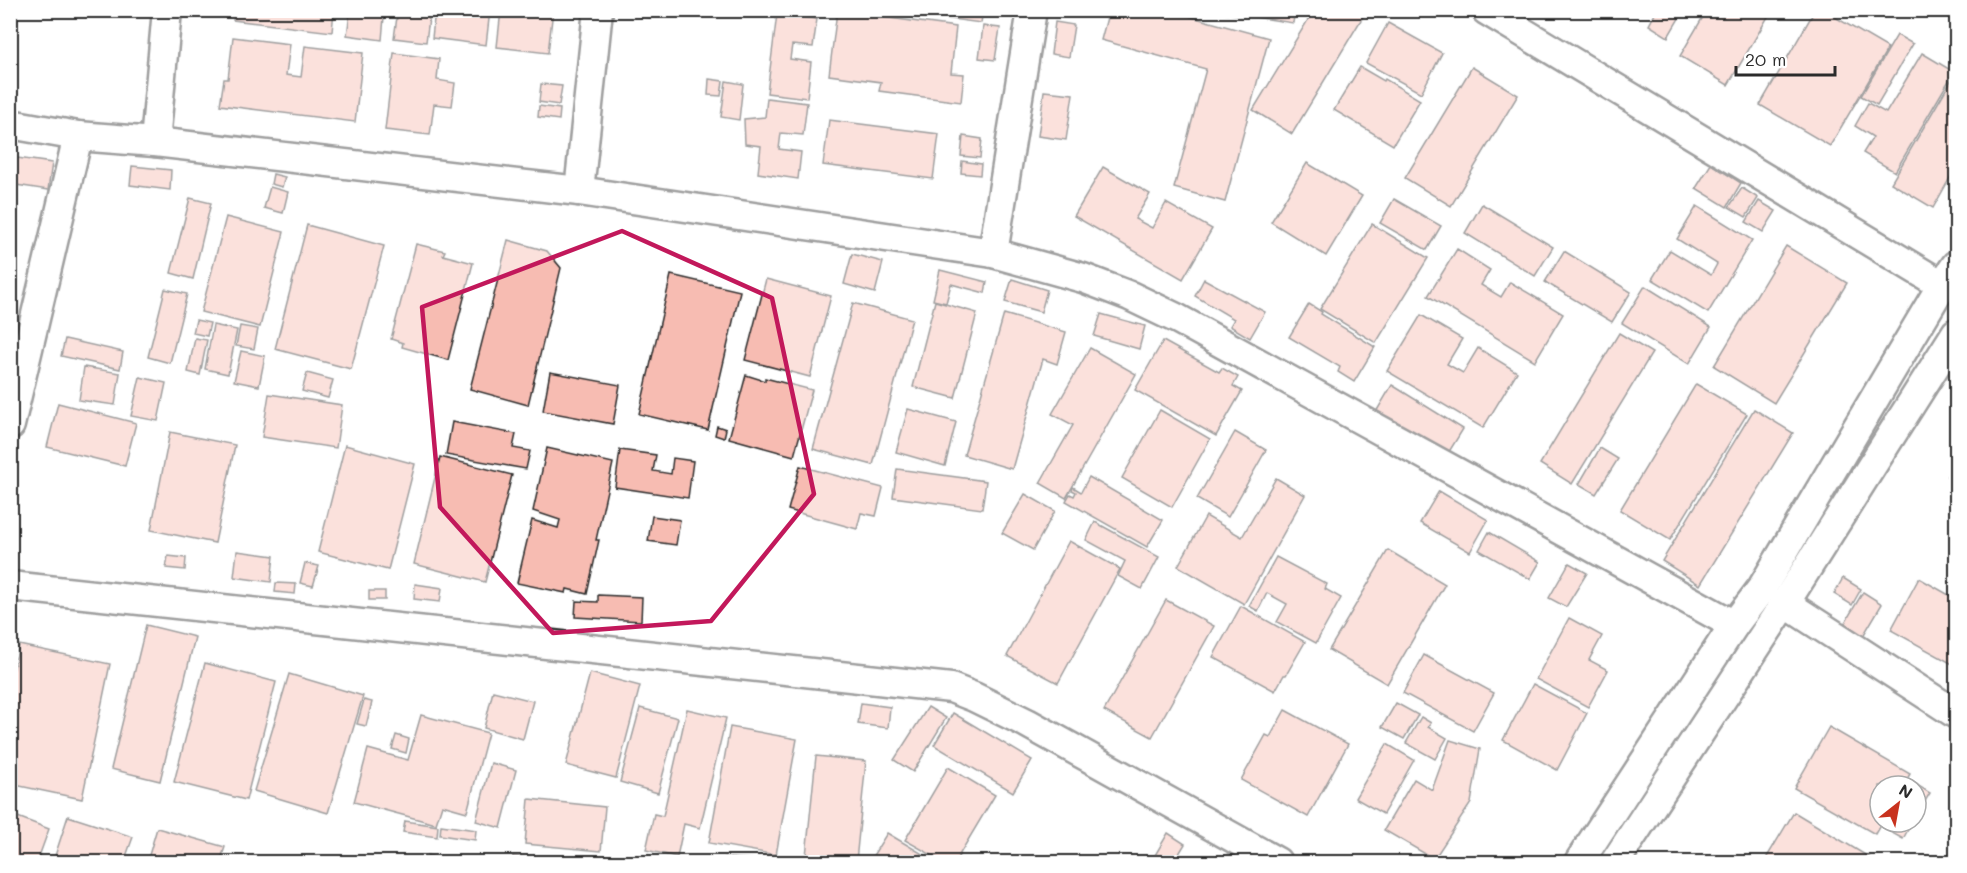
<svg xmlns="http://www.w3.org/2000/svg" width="1967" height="873" font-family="Mali,sans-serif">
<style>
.building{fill:#f7bcb2;stroke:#2b2b2b;stroke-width:1.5}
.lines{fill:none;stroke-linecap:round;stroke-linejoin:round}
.street-casing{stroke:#2b2b2b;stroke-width:33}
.street{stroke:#fff;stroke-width:28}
.marked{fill:none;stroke:#c2185b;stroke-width:4.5;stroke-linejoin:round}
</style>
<rect width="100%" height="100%" fill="#fff"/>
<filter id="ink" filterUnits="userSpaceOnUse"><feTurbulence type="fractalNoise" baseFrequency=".0167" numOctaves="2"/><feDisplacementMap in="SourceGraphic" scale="12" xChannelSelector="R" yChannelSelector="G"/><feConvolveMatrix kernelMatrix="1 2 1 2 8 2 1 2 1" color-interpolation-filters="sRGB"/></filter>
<g filter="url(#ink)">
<g class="building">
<path d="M235 10H334L332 32 233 20Z"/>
<path d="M398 10H430L426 42 394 38Z"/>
<path d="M435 10H490L486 45 432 38Z"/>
<path d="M501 10H553L548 53 497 47Z"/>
<path d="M636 10H652L650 18 636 16Z"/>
<path d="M883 10H983L981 23Z"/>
<path d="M1109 10H1166L1269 38 1225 202 1174 188 1206 69 1101 40Z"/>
<path d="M1209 10H1295L1293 23Z"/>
<path d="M1314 10H1367L1292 134 1253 110Z"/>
<path d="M1657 10H1684L1668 37 1649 25Z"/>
<path d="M1707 10H1772L1728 85 1680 56Z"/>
<path d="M1815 10H1823L1888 48 1830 146 1760 105Z"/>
<path d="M837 11 956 27 951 73 964 74 961 102 879 91 881 82 829 75Z"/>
<path d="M350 13 384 17 382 40 347 35Z"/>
<path d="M777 14 817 19 813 47 792 45 790 59 811 62 807 98 767 93Z"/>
<path d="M1055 22 1074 25 1069 57 1051 54Z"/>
<path d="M1388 23 1442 53 1421 93 1366 63Z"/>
<path d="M983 26 1000 28 995 60 979 58Z"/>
<path d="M1897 35 1913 44 1877 105 1861 96Z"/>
<path d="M233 37 290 44 286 75 301 77 305 46 363 53 355 122 220 105 224 79H228Z"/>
<path d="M394 53 439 59 437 80 455 83 452 106 434 104 430 135 385 130Z"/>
<path d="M1922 53 1954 72 1895 172 1863 153 1873 137 1855 126 1868 103 1886 113Z"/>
<path d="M1360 67 1384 81 1385 79 1420 100 1393 145 1334 110Z"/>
<path d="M1472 67 1518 95 1451 206 1405 178Z"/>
<path d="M1956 72V167L1933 208 1891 183Z"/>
<path d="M709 79 723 81 721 96 708 95Z"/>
<path d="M726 81 743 84 739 120 721 117Z"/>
<path d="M541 84 562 86 559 105 539 102Z"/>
<path d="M1044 91 1073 94 1066 140 1038 136Z"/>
<path d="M767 98 807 103 803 135 781 133 779 149 801 152 798 179 758 173 761 146 745 144 744 119 765 117Z"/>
<path d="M539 106 560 109 559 120 538 117Z"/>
<path d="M829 120 939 134 933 179 823 165Z"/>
<path d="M963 136 982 139 980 158 961 156Z"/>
<path d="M10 157 52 163 48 190 10 184Z"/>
<path d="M962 161 981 164 980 175 961 173Z"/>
<path d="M1307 163 1362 196 1326 256 1271 222Z"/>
<path d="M1711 164 1741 183 1727 207 1696 188Z"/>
<path d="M132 166 171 170 170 190 130 185Z"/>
<path d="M1103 167 1150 194 1135 219 1152 228 1166 203 1212 229 1183 279 1074 216Z"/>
<path d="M273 174 285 177 282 187 271 184Z"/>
<path d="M270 187 288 192 283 213 264 208Z"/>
<path d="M1742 188 1758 198 1746 217 1729 207Z"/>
<path d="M190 198 211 203 193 279 171 273Z"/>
<path d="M1394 199 1441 226 1427 250 1380 223Z"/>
<path d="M1759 201 1776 211 1763 232 1746 222Z"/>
<path d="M1482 204 1553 247 1535 276 1465 233Z"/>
<path d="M1697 206 1752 240 1708 313 1652 279 1670 250 1711 275 1717 264 1677 239Z"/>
<path d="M226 217 284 232 260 327 201 312Z"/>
<path d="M1372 224 1428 258 1376 343 1320 309Z"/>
<path d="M307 225 384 246 351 369 275 349Z"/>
<path d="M508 240 547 251 561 268 528 405 470 389Z"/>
<path d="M416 244 445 251 443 255 473 263 448 360 402 347 403 343 391 339Z"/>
<path d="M1786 246 1847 283 1774 403 1714 366Z"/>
<path d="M1457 249 1490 270 1481 285 1501 297 1510 282 1563 314 1535 361 1428 296Z"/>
<path d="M1564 251 1631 292 1612 322 1545 282Z"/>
<path d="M852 254 883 262 875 293 844 284Z"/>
<path d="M940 270 987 282 985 293 951 284 946 303 933 300Z"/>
<path d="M671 275 740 291 708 430 639 414Z"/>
<path d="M766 279 831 296 810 377 745 360Z"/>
<path d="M1012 279 1047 290 1041 312 1005 302Z"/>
<path d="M1204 279 1265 312 1250 338 1230 326 1234 319 1195 296Z"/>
<path d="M1645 286 1711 327 1689 364 1622 323Z"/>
<path d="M165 289 187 294 170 363 148 357Z"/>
<path d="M935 301 977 313 955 398 913 387Z"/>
<path d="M853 303 912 319 873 465 813 449Z"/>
<path d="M1309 304 1322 312 1321 314 1375 347 1354 382 1338 372 1340 367 1289 337Z"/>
<path d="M1004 314 1066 332 1057 364 1043 359 1012 469 964 455Z"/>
<path d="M1101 314 1145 326 1139 349 1094 336Z"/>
<path d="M1421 315 1462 339 1447 364 1463 373 1478 348 1517 372 1483 428 1387 371Z"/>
<path d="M196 320 210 323 207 336 193 333Z"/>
<path d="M213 325 237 330 228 374 205 369Z"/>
<path d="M240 326 258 329 254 349 236 346Z"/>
<path d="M1619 333 1652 353 1572 484 1540 464Z"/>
<path d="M195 338 207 340 200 375 188 372Z"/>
<path d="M65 339 123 352 120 369 61 356Z"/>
<path d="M1163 341 1219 372 1222 368 1238 377 1233 386 1242 391 1216 436 1135 390Z"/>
<path d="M1090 348 1136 374 1066 498 1040 483 1073 425 1052 414Z"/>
<path d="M241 351 265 356 259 386 234 381Z"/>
<path d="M84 367 120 373 115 405 79 400Z"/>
<path d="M550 372 620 385 613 424 543 411Z"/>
<path d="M307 373 333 380 328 398 302 391Z"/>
<path d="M746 375 765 381V378L812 390 794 456 729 438Z"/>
<path d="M140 377 166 383 158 421 131 416Z"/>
<path d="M1696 384 1747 414 1670 540 1620 510Z"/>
<path d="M1392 385 1463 429 1447 455 1376 412Z"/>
<path d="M269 394 342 405 336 448 262 437Z"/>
<path d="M58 403 136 423 125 466 47 447Z"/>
<path d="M908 409 956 422 945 466 896 452Z"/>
<path d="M1754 409 1793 433 1700 585 1662 561Z"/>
<path d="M1160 410 1210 439 1172 507 1122 478Z"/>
<path d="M452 422 516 434 513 448 530 451 526 469 446 455Z"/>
<path d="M717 426 726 429 724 438 715 435Z"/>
<path d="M170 432 235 445 215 543 151 530Z"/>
<path d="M1235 432 1266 450 1228 517 1197 499Z"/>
<path d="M345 445 415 464 388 570 318 552Z"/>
<path d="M547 448 613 463 596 540H599L587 594 567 589 566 593 517 583 532 520 558 528 560 520 533 511Z"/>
<path d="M1600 448 1618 459 1596 494 1579 484Z"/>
<path d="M620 450 656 455 653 471 671 474 673 458 693 461 688 498 615 487Z"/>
<path d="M440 457 512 475 485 582 414 564Z"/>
<path d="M1956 461V482L1947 476Z"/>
<path d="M800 466 883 488 876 516 861 513 857 529 788 510Z"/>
<path d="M897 469 986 481 982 509 893 497Z"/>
<path d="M1089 477 1163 520 1147 547 1066 501 1070 494 1074 496 1076 492 1072 490 1073 487 1081 492Z"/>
<path d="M1276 478 1305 495 1244 604 1178 566 1206 516 1242 537Z"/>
<path d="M1439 491 1488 520 1470 552 1420 523Z"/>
<path d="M1025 494 1055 511 1033 550 1002 533Z"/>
<path d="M652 516 680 520 676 545 648 541Z"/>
<path d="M1095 522 1159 557 1142 589 1118 576 1125 561 1086 540Z"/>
<path d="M1489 532 1540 562 1530 579 1479 550Z"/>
<path d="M1069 541 1120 569 1058 683 1007 656Z"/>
<path d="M1388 550 1445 584 1387 684 1329 650Z"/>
<path d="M237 551 274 556 271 582 234 577Z"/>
<path d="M168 556 186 558 185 570 166 568Z"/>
<path d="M1276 557 1327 584 1325 589 1341 598 1316 643 1277 622 1287 604 1267 593 1258 611 1249 606Z"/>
<path d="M305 563 319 566 313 586 300 583Z"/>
<path d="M1569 563 1587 573 1566 607 1549 598Z"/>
<path d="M1843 578 1861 589 1852 605 1834 594Z"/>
<path d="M1919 578 1956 599V666L1891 630Z"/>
<path d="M276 583 296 584 295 594 275 592Z"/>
<path d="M415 584 442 588 440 602 414 599Z"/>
<rect x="369" y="591" width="16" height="9"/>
<path d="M1863 592 1882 604 1863 636 1844 624Z"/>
<path d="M598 595 642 597 641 621 575 617 576 601 598 602Z"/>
<path d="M1166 600 1214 626 1152 737 1104 711Z"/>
<path d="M1241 606 1305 642 1286 675H1284L1275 691 1213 657Z"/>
<path d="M1569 618 1602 636 1589 660 1608 670 1588 707 1536 679Z"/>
<path d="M146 625 195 637 160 781 111 769Z"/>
<path d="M19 645 110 664 82 799 10 784V685Z"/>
<path d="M1424 655 1494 693 1473 731 1403 693Z"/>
<path d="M205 663 276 682 246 800 174 782Z"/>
<path d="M590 673 640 686 616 778 566 765Z"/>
<path d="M289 674 363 696 328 813 254 791Z"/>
<path d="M1533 684 1587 713 1557 770 1503 740Z"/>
<path d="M493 691 533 701 523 739 484 728Z"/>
<path d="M364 700 372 702 366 726 357 724Z"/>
<path d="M861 703 890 707 888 728 858 724Z"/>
<path d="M1396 703 1418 715 1404 739 1382 727Z"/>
<path d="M928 707 946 718 913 772 894 760Z"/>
<path d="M640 708 678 718 658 793 620 782Z"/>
<path d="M687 709 726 718 700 828 684 824 677 857 646 850 654 814 663 816Z"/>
<path d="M1285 710 1348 744 1308 817 1241 780 1266 735 1270 737Z"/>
<path d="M953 713 1032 760 1013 792 934 745Z"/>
<path d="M421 715 488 733 467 812 442 805 436 824 354 802 368 749 408 760Z"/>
<path d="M1421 717 1431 723 1428 727 1447 738 1435 759 1406 743Z"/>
<path d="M730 727 797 739 776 855 709 843Z"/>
<path d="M1829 727 1910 774 1903 786H1880V822H1882L1875 834 1794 788Z"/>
<path d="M396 735 409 739 406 753 392 749Z"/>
<path d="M1450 740 1480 749 1471 803 1434 859 1384 830 1414 779 1432 790Z"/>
<path d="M1387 744 1414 760 1383 814 1355 798Z"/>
<path d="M816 756 866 761 856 861 806 856Z"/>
<path d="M491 763 516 770 501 828 476 821Z"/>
<path d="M948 767 995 795 955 862H944L905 840Z"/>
<path d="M1912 782 1930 793 1916 816V786H1910Z"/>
<path d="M529 799 605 807 601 851 525 844Z"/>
<path d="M1794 812 1877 862H1764Z"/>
<path d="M10 814 49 829 37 862H10Z"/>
<path d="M68 816 133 837 124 862H53Z"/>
<path d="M405 821 438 826 437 837 403 832Z"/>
<path d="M1889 822H1912L1903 839 1885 829Z"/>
<path d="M441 825 476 830 475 840 440 835Z"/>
<path d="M157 828 225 847 220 862H147Z"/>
<path d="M887 833 936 862H869Z"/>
<path d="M1168 833 1185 844 1174 862H1151Z"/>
<path d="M428 855 454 862H426Z"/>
<path d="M513 856 555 862H512Z"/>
<path d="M725 858 775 861V862H725Z"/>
</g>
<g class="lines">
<defs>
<g id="street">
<path d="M1486 10 1942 285"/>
<path d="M10 124 78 136 155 142 579 191 993 253 1083 278 1130 296 1178 319 1734 625"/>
<path d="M155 142 167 10"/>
<path d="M579 191 598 10"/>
<path d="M993 253 1032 10"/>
<path d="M10 425 78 136"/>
<path d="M10 586 951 688 974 697 1027 723 1277 862"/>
<path d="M1785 603 1956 714"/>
<path d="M1579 862 1734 625 1762 588 1942 285 1956 265"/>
<path d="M1615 862 1785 603 1956 333"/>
</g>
</defs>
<use href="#street" class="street-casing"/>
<use href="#street" class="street"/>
</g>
</g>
<path d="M0 0H1967V873H0ZM622 231 772 298 814 494 711 621 553 633 440 507 422 307Z" fill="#fff" fill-opacity=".55" fill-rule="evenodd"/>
<path class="marked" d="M622 231 772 298 814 494 711 621 553 633 440 507 422 307Z"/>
<rect width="1967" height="873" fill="none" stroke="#fff" stroke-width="36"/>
<rect x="18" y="18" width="1931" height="837" fill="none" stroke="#2b2b2b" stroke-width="2" filter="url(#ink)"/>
<g transform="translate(1898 804) rotate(31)"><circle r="28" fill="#ffffff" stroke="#aaaaaa" stroke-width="1.5"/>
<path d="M0-4.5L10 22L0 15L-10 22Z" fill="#c8321e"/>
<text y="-9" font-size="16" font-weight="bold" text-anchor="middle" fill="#2b2b2b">N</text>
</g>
<path d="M1736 66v9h99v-9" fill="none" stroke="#2b2b2b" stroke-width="3"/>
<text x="1745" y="66" font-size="18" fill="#2b2b2b" stroke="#ffffff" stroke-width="4.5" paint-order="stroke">20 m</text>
</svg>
